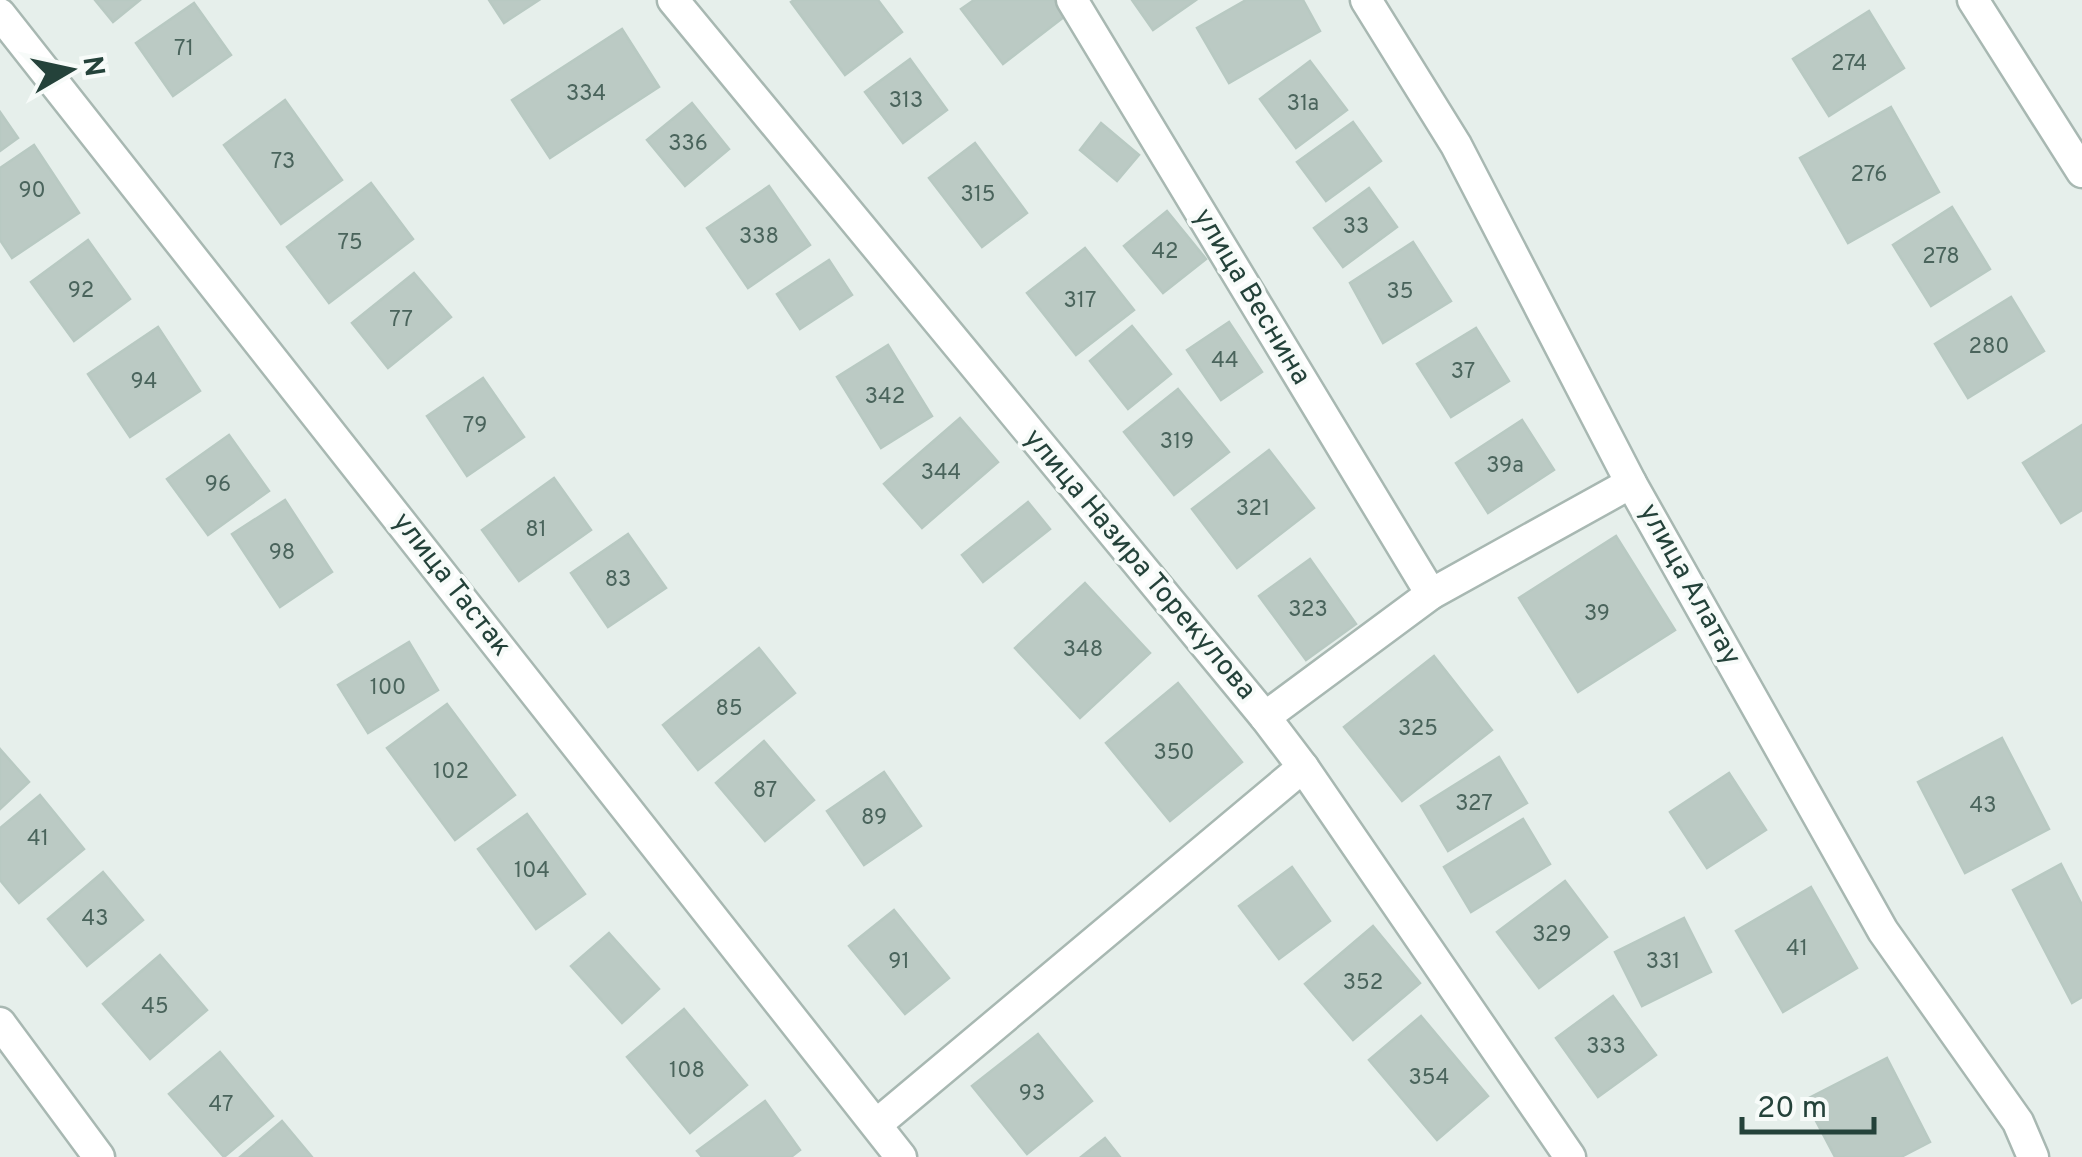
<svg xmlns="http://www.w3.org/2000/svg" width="2082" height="1157" font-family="Overpass,sans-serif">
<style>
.building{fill:#bbcac4;stroke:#b8c9c2;stroke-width:2.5}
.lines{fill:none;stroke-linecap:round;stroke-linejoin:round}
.street-casing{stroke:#a8b8b2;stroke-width:35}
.street{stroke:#fff;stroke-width:30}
.labels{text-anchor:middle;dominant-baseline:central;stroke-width:8;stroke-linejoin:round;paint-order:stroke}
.number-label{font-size:22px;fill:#4a645c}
.street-label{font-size:28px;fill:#24423a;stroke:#f7fbf9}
</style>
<rect width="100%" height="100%" fill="#e6efeb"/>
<g class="building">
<path d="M95 0H140L113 22Z"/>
<path d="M489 0H539L504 23Z"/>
<path d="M794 0H878L902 32 845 75 791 2Z"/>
<path d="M974 0H1059L1069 13 1003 64 961 9Z"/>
<path d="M1132 0H1196L1153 30Z"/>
<path d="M1246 0H1303L1320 31 1229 83 1197 28Z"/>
<path d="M194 3 231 55 173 96 136 43Z"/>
<path d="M1869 11 1904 68 1829 116 1793 59Z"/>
<path d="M622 29 659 87 550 158 512 100Z"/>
<path d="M910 59 947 110 903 143 865 92Z"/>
<path d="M1310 61 1347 110 1296 148 1260 99Z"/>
<path d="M285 100 342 180 281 224 224 145Z"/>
<path d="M692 103 729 149 685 186 647 140Z"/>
<path d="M1891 107 1939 192 1848 243 1800 158Z"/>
<path d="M0 112 18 138 0 151Z"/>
<path d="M1353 122 1381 161 1326 201 1297 162Z"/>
<path d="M1101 123 1139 155 1117 181 1080 150Z"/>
<path d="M975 143 1027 213 982 247 929 178Z"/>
<path d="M34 145 79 213 12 258 0 240V168Z"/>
<path d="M371 183 413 239 329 303 287 247Z"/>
<path d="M769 186 810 245 748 288 707 228Z"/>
<path d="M1369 188 1397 227 1343 267 1314 228Z"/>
<path d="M1952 207 1990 269 1931 306 1893 245Z"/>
<path d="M1167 211 1206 259 1163 293 1124 246Z"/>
<path d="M88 240 130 299 74 341 31 282Z"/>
<path d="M1413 242 1451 301 1383 343 1350 283Z"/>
<path d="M1085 248 1134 310 1076 355 1027 293Z"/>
<path d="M829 260 852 295 800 329 777 294Z"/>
<path d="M414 273 451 317 388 368 352 323Z"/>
<path d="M2011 297 2044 351 1968 398 1935 344Z"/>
<path d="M1229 322 1262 372 1221 400 1187 350Z"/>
<path d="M1132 326 1171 374 1128 409 1090 361Z"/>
<path d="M158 327 200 391 130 437 88 374Z"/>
<path d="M1476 328 1509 381 1451 417 1417 364Z"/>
<path d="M888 345 932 416 881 448 837 377Z"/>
<path d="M483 378 524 437 467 476 427 416Z"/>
<path d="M1178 389 1229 452 1174 495 1124 432Z"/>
<path d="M960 418 998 462 922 528 884 484Z"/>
<path d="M1522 420 1554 470 1488 513 1456 463Z"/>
<path d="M2082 425V510L2061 523 2023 463Z"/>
<path d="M229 435 269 491 208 535 167 479Z"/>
<path d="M1269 450 1314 508 1237 568 1192 509Z"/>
<path d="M554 478 591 530 519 581 482 530Z"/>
<path d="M285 500 332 572 280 607 232 534Z"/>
<path d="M1028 502 1050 529 983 582 962 555Z"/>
<path d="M628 534 666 588 608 627 571 573Z"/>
<path d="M1616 536 1675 630 1578 692 1519 598Z"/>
<path d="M1310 559 1356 624 1306 660 1259 596Z"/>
<path d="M1085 583 1150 653 1080 718 1015 648Z"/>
<path d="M409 642 438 690 368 733 338 685Z"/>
<path d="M759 648 795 693 698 770 663 725Z"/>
<path d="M1434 656 1492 730 1402 801 1344 727Z"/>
<path d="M1178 683 1242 762 1170 821 1106 743Z"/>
<path d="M447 704 515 795 455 840 387 748Z"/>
<path d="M2002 738 2049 829 1965 873 1918 782Z"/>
<path d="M764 741 814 800 765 841 716 783Z"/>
<path d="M0 749 29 782 0 809Z"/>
<path d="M1499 757 1527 803 1448 851 1421 806Z"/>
<path d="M884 772 921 826 864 865 827 811Z"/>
<path d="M1729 773 1766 830 1707 868 1670 812Z"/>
<path d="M40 795 84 849 19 903 0 880V828Z"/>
<path d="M527 814 585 894 536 929 478 849Z"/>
<path d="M1523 819 1550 864 1471 912 1444 867Z"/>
<path d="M2061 864 2082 905V997L2072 1003 2013 890Z"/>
<path d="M1292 867 1330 921 1279 959 1239 906Z"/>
<path d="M103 872 143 920 87 966 48 919Z"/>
<path d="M1565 881 1607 937 1539 988 1497 932Z"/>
<path d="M1811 887 1857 968 1783 1012 1736 931Z"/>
<path d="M894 910 949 978 905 1014 849 946Z"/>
<path d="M1684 918 1711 972 1642 1006 1615 952Z"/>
<path d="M1373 926 1420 983 1353 1040 1305 984Z"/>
<path d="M609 933 659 989 622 1023 571 966Z"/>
<path d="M160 955 207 1010 150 1059 103 1004Z"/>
<path d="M1613 996 1656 1055 1598 1097 1556 1038Z"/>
<path d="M684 1009 747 1085 690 1133 627 1057Z"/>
<path d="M1421 1016 1488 1096 1437 1140 1369 1060Z"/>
<path d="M1038 1034 1092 1101 1027 1154 972 1086Z"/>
<path d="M220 1052 273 1116 224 1157 169 1094Z"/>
<path d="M1887 1058 1930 1142 1901 1157H1835L1805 1100Z"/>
<path d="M765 1101 800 1150 791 1157H702L697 1151Z"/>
<path d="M282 1121 312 1157H240Z"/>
<path d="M1105 1138 1120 1157H1081Z"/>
</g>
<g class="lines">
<defs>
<g id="street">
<path d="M673 0 1265 717 1303 767 1570 1157"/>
<path d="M1072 0 1431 594"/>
<path d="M1366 0 1456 145 1631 483 1883 931 2018 1122 2033 1157"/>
<path d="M1973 0 2082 172"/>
<path d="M0 14 901 1157"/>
<path d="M1265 717 1431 594 1631 483"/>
<path d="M0 1023 99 1157"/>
<path d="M877 1124 1303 767"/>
</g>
</defs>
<use href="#street" class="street-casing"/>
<use href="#street" class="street"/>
</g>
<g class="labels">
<g class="number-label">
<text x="184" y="49">71</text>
<text x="1849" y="64">274</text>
<text x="586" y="94">334</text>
<text x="906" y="101">313</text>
<text x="1303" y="104">31а</text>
<text x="688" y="144">336</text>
<text x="283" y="162">73</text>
<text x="1869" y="175">276</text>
<text x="32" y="191">90</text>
<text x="978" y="195">315</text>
<text x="1356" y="227">33</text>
<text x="759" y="237">338</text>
<text x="350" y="243">75</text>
<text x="1165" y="252">42</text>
<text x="1941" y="257">278</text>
<text x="81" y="291">92</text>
<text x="1400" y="292">35</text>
<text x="1080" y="301">317</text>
<text x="401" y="320">77</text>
<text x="1989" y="347">280</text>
<text x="1225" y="361">44</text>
<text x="1463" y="372">37</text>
<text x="144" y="382">94</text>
<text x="885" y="397">342</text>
<text x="475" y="426">79</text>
<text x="1177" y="442">319</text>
<text x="1505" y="466">39а</text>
<text x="941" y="473">344</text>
<text x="218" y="485">96</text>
<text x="1253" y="509">321</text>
<text x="536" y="530">81</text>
<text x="282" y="553">98</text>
<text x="618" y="580">83</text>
<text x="1308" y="610">323</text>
<text x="1597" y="614">39</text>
<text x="1083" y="650">348</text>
<text x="388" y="688">100</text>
<text x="729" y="709">85</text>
<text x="1418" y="729">325</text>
<text x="1174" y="753">350</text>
<text x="451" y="772">102</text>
<text x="765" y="791">87</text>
<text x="1474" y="804">327</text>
<text x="1983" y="806">43</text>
<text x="874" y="818">89</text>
<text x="38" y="839">41</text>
<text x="532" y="871">104</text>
<text x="95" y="919">43</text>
<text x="1552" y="935">329</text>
<text x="1797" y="949">41</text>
<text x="899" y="962">91</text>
<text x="1663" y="962">331</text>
<text x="1363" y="983">352</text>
<text x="155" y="1007">45</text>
<text x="1606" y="1047">333</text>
<text x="687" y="1071">108</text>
<text x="1429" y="1078">354</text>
<text x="1032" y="1094">93</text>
<text x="221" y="1105">47</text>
</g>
<g class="street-label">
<text transform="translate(1251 297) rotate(59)">улица Веснина</text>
<text transform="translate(1139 565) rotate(50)">улица Назира Торекулова</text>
<text transform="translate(451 585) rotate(52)">улица Тастак</text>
<text transform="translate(1689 585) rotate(61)">улица Алатау</text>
</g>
</g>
<g transform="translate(70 70) rotate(81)" stroke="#f7fbf9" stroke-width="8" paint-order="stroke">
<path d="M0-8L18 38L0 25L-18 38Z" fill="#24423a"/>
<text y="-15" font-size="28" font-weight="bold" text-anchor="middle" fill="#24423a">N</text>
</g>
<path d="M1742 1117v15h132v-15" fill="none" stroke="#24423a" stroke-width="5"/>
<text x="1757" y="1117" font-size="30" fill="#24423a" stroke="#f7fbf9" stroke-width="8" paint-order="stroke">20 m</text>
</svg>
